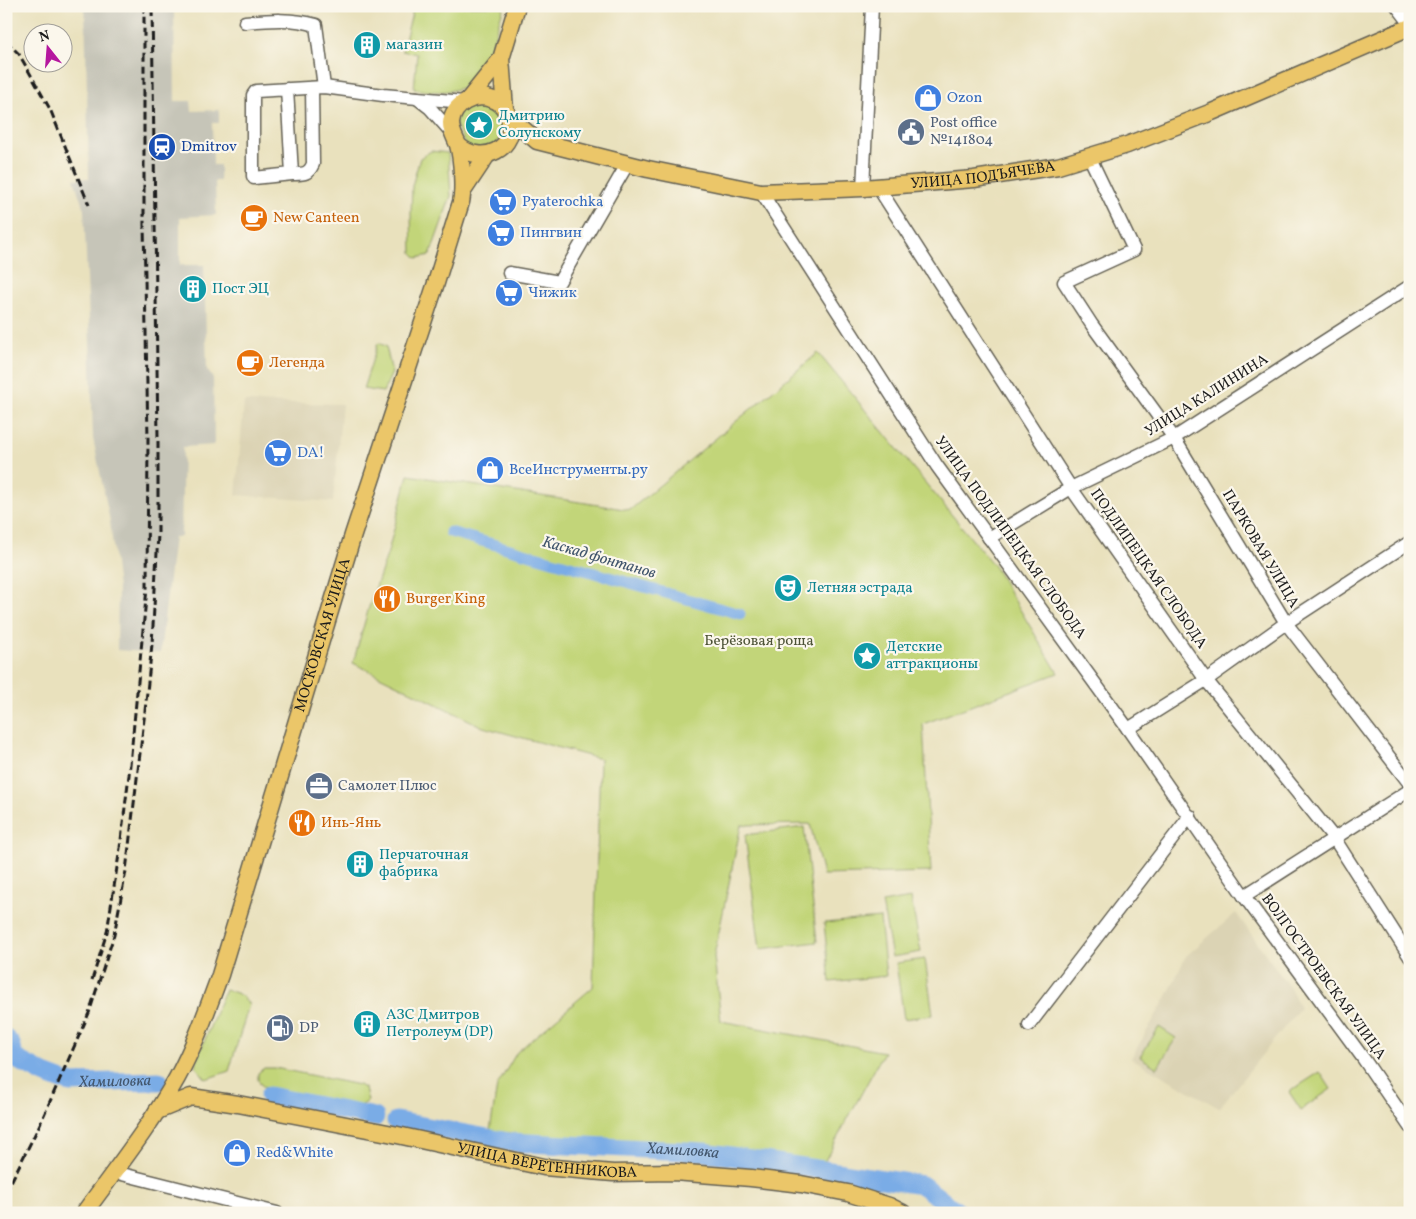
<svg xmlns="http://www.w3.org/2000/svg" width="1416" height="1219" font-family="Vollkorn,serif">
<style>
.built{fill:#dbd3b4}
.industrial{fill:#c6c5b8}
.green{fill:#c2d579;stroke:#6f784a}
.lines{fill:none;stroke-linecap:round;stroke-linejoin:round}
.canal{stroke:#7aace6;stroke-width:11}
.river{stroke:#7aace6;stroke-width:19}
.minor-casing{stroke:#646154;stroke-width:15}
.major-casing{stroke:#646154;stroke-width:19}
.minor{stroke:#fff;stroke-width:12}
.major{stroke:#ebc669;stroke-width:16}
.rail{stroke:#1c1c1c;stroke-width:3;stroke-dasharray:8 4;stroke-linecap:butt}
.labels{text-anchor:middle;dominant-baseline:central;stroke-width:4.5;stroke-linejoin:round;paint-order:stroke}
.culture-label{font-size:15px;fill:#0d838f;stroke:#fbf7ec;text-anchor:start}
.shop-label{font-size:15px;fill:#366cbe;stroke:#fbf7ec;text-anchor:start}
.service-label{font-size:15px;fill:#4e5e75;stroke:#fbf7ec;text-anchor:start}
.transit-label{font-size:15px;fill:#164399;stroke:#fbf7ec;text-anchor:start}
.street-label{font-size:15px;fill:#1c1c1c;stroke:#fbf7ec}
.food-label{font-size:15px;fill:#c56008;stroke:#fbf7ec;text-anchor:start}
.park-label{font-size:15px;fill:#4e5438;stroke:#fbf7ec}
.water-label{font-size:16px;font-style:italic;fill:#42566d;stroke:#fbf7ec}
</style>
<rect width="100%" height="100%" fill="#fbf7ec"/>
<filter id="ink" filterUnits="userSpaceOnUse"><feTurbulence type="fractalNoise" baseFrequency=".02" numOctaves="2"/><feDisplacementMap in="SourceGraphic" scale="10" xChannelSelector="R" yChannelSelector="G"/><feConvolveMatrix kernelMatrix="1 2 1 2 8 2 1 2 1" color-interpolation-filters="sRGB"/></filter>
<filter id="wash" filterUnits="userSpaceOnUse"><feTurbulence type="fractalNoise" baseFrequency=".0096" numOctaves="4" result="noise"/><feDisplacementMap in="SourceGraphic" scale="20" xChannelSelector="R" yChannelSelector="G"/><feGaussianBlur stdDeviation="1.12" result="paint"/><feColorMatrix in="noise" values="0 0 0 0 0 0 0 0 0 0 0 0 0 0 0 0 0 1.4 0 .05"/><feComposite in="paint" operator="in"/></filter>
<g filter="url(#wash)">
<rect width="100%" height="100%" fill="#e9e1bd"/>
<g class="built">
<path d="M244 402 342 404 333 502 236 495Z"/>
<path d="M1236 913 1292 991 1300 1008 1219 1108 1131 1058 1166 998 1186 956Z"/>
</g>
<path class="industrial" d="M85 6H174L175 101H191L192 111 219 110V123H212L213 165H220V181H215L216 215 180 217V265H204L207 370 213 378 214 445 183 447 181 537H174L160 653 117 650 118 588 110 521 93 438 91 366 84 210 74 179 89 178Z"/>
<g class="green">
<path d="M414 6H504C497 28 485 75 465 86 450 94 430 92 414 89L417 54 402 51Z"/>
<path d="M488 101 507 123 495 148H467L455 123 461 109Z"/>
<path d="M431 151 448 153 451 196 430 255 417 258 412 253 411 214 412 186 420 158Z"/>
<path d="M378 343 386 346 392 373 383 392 363 389Z"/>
<path d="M818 353 994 566 1058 673 923 724 931 872 823 875 810 824 741 825 714 956 721 1021 884 1052 822 1166 642 1145 490 1131 497 1086 517 1052 593 987 600 759 483 727 353 663 369 607 388 552 408 475 630 510Z"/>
<path d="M804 827 817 942 760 949 745 835Z"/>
<path d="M911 898 921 952 892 957 882 903Z"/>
<path d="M880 918 886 976 830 982 824 923Z"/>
<path d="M925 959 933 1015 904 1019 896 963Z"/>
<path d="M225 990C237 992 243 995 249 1005L229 1071 206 1079 196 1067 197 1059Z"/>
<path d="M1159 1027 1176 1038 1157 1068 1140 1057Z"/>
<path d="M264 1068H275L359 1085 365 1089 368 1101 361 1106 263 1087 258 1080V1073Z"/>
<path d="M1320 1072 1331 1089 1301 1110 1289 1092Z"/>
</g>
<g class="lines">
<path class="canal" d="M450 532 740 614"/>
<g class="river">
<path d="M6 1039 11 1044 14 1058 44 1074 60 1080"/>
<path id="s1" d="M70 1083 159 1081"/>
<path d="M269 1096 375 1117"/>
<path id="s2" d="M396 1121 509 1142 704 1152 922 1185 959 1213"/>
</g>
</g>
</g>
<g filter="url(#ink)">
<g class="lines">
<defs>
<g id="minor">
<path d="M1397 6 1410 23"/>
<path d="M245 22C269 20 293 18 316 25L324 87"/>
<path d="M287 89 292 174 254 178 253 176V95L256 91 324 87 383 95 464 102"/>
<path d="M417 98 430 108 452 133"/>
<path d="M1089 156 1134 250 1064 282 1092 325 1174 438 1286 623 1410 784"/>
<path d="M292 174C303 174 308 175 313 164L312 88"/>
<path d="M878 187 1071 488 1206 680 1334 838 1410 957"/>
<path d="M863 188 872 6"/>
<path d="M761 192 937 466 1128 729 1244 896 1363 1058 1410 1127"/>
<path d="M509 273 559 282 628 163"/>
<path d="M989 538 1071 488 1174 438 1410 286"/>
<path d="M1128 729 1206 680 1286 623 1410 542"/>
<path d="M1244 896 1410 790"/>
<path d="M1029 1025 1190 816"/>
<path d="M114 1172 277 1213"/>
</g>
<g id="major">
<path d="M469 99 501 59"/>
<path d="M505 109 501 59 517 6"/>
<path id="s3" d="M510 118 537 141 648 169 761 192 863 188 974 179 1058 166 1127 145 1212 112 1410 27"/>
<path d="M463 191 487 155"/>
<path id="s4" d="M157 1111 191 1097 238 1104 393 1134 544 1167 613 1173 674 1172 751 1178 801 1184 848 1193 889 1206 903 1213"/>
<path id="s5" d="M84 1213C116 1169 151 1125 177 1078 195 1045 207 1010 220 975L353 535 436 283 461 202C464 189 462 159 458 145 455 137 451 132 451 123 453 104 474 93 491 99 500 101 506 109 509 118 519 148 481 167 458 145"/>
</g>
</defs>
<use href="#minor" class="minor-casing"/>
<use href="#major" class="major-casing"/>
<use href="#minor" class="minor"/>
<use href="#major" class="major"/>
<g class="rail">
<path d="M6 41 19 54 50 109 89 205"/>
<path d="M92 980 107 932 120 848 129 775 147 588 148 439 144 224V6"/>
<path d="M6 1192 40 1124 89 1013 114 935 126 871 145 711 152 644 158 534V439L152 6"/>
</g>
</g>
</g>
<defs>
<symbol id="building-disc" viewBox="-11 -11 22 22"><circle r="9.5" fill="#0f9aa8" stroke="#fbf7ec"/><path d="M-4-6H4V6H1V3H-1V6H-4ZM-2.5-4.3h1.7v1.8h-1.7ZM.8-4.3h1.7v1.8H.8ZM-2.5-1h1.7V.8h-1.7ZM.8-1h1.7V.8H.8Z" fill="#fff"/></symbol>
<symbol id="shop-disc" viewBox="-11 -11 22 22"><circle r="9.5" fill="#3f7fe0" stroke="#fbf7ec"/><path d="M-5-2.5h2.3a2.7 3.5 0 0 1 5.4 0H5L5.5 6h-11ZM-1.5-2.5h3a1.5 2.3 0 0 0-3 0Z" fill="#fff"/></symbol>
<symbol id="sight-disc" viewBox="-11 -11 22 22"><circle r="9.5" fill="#0f9aa8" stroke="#fbf7ec"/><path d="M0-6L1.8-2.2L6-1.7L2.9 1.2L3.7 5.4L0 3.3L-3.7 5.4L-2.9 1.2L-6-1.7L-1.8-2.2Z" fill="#fff"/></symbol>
<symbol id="civic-disc" viewBox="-11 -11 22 22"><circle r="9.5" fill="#5c6f8a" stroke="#fbf7ec"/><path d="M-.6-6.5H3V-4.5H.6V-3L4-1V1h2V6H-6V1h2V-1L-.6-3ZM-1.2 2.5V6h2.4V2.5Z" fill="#fff"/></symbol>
<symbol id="station-disc" viewBox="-11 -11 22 22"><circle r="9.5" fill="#1a4fb4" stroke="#fbf7ec"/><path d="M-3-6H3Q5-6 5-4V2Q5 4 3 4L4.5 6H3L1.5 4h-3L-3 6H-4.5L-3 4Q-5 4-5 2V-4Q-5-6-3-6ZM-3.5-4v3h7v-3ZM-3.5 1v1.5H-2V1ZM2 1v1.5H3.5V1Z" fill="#fff"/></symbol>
<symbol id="supermarket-disc" viewBox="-11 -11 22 22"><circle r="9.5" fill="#3f7fe0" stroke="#fbf7ec"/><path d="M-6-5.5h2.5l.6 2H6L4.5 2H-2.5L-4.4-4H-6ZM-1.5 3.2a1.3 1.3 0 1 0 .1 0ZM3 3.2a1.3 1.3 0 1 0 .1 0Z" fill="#fff"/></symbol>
<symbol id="cafe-disc" viewBox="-11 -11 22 22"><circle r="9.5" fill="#e8710a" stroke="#fbf7ec"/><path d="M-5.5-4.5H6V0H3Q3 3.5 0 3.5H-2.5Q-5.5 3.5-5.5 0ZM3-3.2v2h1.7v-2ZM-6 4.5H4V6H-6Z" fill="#fff"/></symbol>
<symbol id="theatre-disc" viewBox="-11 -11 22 22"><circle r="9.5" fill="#0f9aa8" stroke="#fbf7ec"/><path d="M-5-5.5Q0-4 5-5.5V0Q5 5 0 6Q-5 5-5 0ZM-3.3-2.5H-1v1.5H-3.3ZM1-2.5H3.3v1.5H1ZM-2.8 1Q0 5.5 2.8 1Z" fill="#fff"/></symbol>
<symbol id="restaurant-disc" viewBox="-11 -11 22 22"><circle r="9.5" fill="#e8710a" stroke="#fbf7ec"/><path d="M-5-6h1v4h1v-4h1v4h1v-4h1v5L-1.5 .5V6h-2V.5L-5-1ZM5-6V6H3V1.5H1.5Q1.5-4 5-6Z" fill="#fff"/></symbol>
<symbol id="office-disc" viewBox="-11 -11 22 22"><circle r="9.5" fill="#5c6f8a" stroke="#fbf7ec"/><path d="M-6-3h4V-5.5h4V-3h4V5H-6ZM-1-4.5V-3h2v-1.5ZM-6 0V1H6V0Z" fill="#fff"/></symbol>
<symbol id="fuel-disc" viewBox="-11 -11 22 22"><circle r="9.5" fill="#5c6f8a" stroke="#fbf7ec"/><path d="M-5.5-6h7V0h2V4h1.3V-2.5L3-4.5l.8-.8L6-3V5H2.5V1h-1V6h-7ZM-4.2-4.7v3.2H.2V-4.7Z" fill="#fff"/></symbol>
</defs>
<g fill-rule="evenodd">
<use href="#building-disc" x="351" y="29" width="32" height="32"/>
<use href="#shop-disc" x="912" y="82" width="32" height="32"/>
<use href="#sight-disc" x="463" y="109" width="32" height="32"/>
<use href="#civic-disc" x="895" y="116" width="32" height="32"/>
<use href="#station-disc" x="146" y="131" width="32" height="32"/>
<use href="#supermarket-disc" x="487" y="186" width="32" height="32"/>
<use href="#cafe-disc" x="238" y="202" width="32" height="32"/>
<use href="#supermarket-disc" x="485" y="217" width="32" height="32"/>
<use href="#building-disc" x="177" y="273" width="32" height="32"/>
<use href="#supermarket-disc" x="493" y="277" width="32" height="32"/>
<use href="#cafe-disc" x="234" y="347" width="32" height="32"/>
<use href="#supermarket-disc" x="262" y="437" width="32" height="32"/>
<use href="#shop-disc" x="474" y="454" width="32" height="32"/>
<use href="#theatre-disc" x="772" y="572" width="32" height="32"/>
<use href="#restaurant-disc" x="371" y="583" width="32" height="32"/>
<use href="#sight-disc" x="851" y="640" width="32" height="32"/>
<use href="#office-disc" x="303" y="770" width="32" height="32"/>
<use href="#restaurant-disc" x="286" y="807" width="32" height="32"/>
<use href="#building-disc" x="344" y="848" width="32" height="32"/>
<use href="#building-disc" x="351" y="1008" width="32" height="32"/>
<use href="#fuel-disc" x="264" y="1012" width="32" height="32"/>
<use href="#shop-disc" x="221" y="1137" width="32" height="32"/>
</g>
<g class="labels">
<g class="culture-label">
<text x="386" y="45">магазин</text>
<text x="498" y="116">Дмитрию<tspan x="498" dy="17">Солунскому</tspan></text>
<text x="212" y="289">Пост ЭЦ</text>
<text x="807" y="588">Летняя эстрада</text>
<text x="886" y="647">Детские<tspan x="886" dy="17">аттракционы</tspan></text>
<text x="379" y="855">Перчаточная<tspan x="379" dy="17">фабрика</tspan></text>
<text x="386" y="1015">АЗС Дмитров<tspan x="386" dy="17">Петролеум (DP)</tspan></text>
</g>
<g class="shop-label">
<text x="947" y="98">Ozon</text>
<text x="522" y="202">Pyaterochka</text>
<text x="520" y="233">Пингвин</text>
<text x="528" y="293">Чижик</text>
<text x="297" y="453">DA!</text>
<text x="509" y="470">ВсеИнструменты.ру</text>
<text x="256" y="1153">Red&amp;White</text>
</g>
<g class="service-label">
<text x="930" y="123">Post office<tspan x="930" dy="17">№141804</tspan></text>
<text x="338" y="786">Самолет Плюс</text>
<text x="299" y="1028">DP</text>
</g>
<g class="transit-label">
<text x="181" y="147">Dmitrov</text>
</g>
<g class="street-label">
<text stroke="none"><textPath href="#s3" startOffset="488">УЛИЦА ПОДЪЯЧЕВА</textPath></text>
<text transform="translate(1207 396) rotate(-32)">УЛИЦА КАЛИНИНА</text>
<text transform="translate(1010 538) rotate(54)">УЛИЦА ПОДЛИПЕЦКАЯ СЛОБОДА</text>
<text transform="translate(1260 549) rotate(59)">ПАРКОВАЯ УЛИЦА</text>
<text transform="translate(1148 569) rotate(55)">ПОДЛИПЕЦКАЯ СЛОБОДА</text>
<text stroke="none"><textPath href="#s5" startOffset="631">МОСКОВСКАЯ УЛИЦА</textPath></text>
<text transform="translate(1323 977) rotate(54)">ВОЛГОСТРОЕВСКАЯ УЛИЦА</text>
<text stroke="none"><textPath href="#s4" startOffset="399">УЛИЦА ВЕРЕТЕННИКОВА</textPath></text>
</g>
<g class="food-label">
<text x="273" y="218">New Canteen</text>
<text x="269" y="363">Легенда</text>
<text x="406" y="599">Burger King</text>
<text x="321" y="823">Инь-Янь</text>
</g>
<g class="park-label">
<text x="759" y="641">Берёзовая роща</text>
</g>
<g class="water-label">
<text transform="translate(599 558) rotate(16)">Каскад фонтанов</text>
<text stroke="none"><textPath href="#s1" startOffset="45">Хамиловка</textPath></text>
<text stroke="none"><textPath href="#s2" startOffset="289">Хамиловка</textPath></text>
</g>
</g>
<rect width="1416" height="1219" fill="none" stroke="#fbf7ec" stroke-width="25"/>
<g transform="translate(48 48) rotate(343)"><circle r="24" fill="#fbf7ec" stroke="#a29f99"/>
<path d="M0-4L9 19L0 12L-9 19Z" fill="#b5179e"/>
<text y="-8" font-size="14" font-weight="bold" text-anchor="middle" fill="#1c1c1c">N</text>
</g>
</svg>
